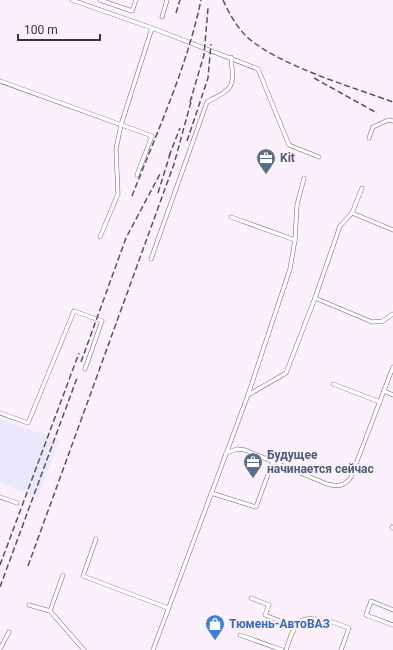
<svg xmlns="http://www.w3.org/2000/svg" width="393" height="650" font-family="Roboto,sans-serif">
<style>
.industrial{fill:#ebe7fd}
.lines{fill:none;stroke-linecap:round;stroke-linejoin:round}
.service-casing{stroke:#706770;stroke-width:4.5}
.service{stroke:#fff;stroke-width:3.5}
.rail{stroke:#585359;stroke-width:1.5;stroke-dasharray:6 3;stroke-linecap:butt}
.labels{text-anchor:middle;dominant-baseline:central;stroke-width:4;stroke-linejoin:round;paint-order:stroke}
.service-label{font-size:12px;font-weight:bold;fill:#4e5e75;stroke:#fbf0fb;text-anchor:start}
.shop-label{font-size:12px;font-weight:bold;fill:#366cbe;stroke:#fbf0fb;text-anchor:start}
</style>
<rect width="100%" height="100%" fill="#fbf0fb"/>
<path class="industrial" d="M0 419 59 440 38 497 0 483Z"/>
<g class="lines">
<defs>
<g id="service">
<path d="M72 0 152 28 258 69 289 145 319 157"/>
<path d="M100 0 132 11 136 0"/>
<path d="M162 17 167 0"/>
<path d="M0 81 152 136 137 175"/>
<path d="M369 138 373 127 388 120 393 121"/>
<path d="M352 213 393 230"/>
<path d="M231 217 295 240"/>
<path d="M100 237 118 194 116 149 121 125 152 28"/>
<path d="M151 259 207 102C235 87 234 88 231 57"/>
<path d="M315 298 372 322 383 321 393 314"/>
<path d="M333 384 380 402"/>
<path d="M384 391 393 395"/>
<path d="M248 395 290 269 295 240 297 205 304 178"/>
<path d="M0 413 28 423 74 311 102 321 85 369"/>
<path d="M226 453 237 449 245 450 327 484C338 487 345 486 351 477L393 367"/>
<path d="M211 493 256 507 273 461"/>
<path d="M0 497 17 503"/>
<path d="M392 527 393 528"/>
<path d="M96 539 83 576 168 608"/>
<path d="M63 575 50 611 84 650"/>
<path d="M251 598 269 605 265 615 295 627"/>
<path d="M29 605 50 611"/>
<path d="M393 610 371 601 366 615 393 625"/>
<path d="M332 622 349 628 341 650"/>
<path d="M240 635 282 650"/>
<path d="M0 649 9 632"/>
<path d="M153 650 248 395 286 373 315 298 340 226 352 213 362 188"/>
<path d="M286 650C294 627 296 613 323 621"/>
</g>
</defs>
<use href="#service" class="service-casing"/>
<use href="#service" class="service"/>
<g class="rail">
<path d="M223 0C229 13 236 26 246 36 277 65 352 87 393 102"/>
<path d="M176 13 180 0"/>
<path d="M314 78 377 113"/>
<path d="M190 102 204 55 208 8"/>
<path d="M187 141 208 78 211 44"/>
<path d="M169 156 180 128"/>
<path d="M158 193 171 151"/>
<path d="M132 196C157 132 187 67 201 0"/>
<path d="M81 362 126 238 161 172"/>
<path d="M0 565 79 353"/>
<path d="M28 566 174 164 192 98"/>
<path d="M0 587 77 378"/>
</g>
</g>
<defs>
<symbol id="office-pin" viewBox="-11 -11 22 30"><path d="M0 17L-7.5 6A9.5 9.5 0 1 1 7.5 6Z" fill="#5c6f8a" stroke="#fbf0fb"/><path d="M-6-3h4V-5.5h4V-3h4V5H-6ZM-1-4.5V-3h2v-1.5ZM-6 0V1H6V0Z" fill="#fff"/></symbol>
<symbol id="shop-pin" viewBox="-11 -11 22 30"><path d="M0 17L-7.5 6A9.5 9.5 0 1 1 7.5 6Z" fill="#3f7fe0" stroke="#fbf0fb"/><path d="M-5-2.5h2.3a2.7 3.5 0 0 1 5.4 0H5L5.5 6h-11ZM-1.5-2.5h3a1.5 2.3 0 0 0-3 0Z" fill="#fff"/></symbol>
</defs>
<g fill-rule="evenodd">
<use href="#office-pin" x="255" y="147" width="22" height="30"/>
<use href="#office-pin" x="242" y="451" width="22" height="30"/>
<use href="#shop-pin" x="204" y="613" width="22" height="30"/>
</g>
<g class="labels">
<g class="service-label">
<text x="280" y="158">Kit</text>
<text x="267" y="455">Будущее<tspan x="267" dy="14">начинается сейчас</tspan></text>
</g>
<g class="shop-label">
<text x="229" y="624">Тюмень-АвтоВАЗ</text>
</g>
</g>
<path d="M18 34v6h82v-6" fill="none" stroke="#383439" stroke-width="2"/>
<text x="24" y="34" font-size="12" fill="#383439" stroke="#fbf0fb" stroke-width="3" paint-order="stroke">100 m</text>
</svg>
